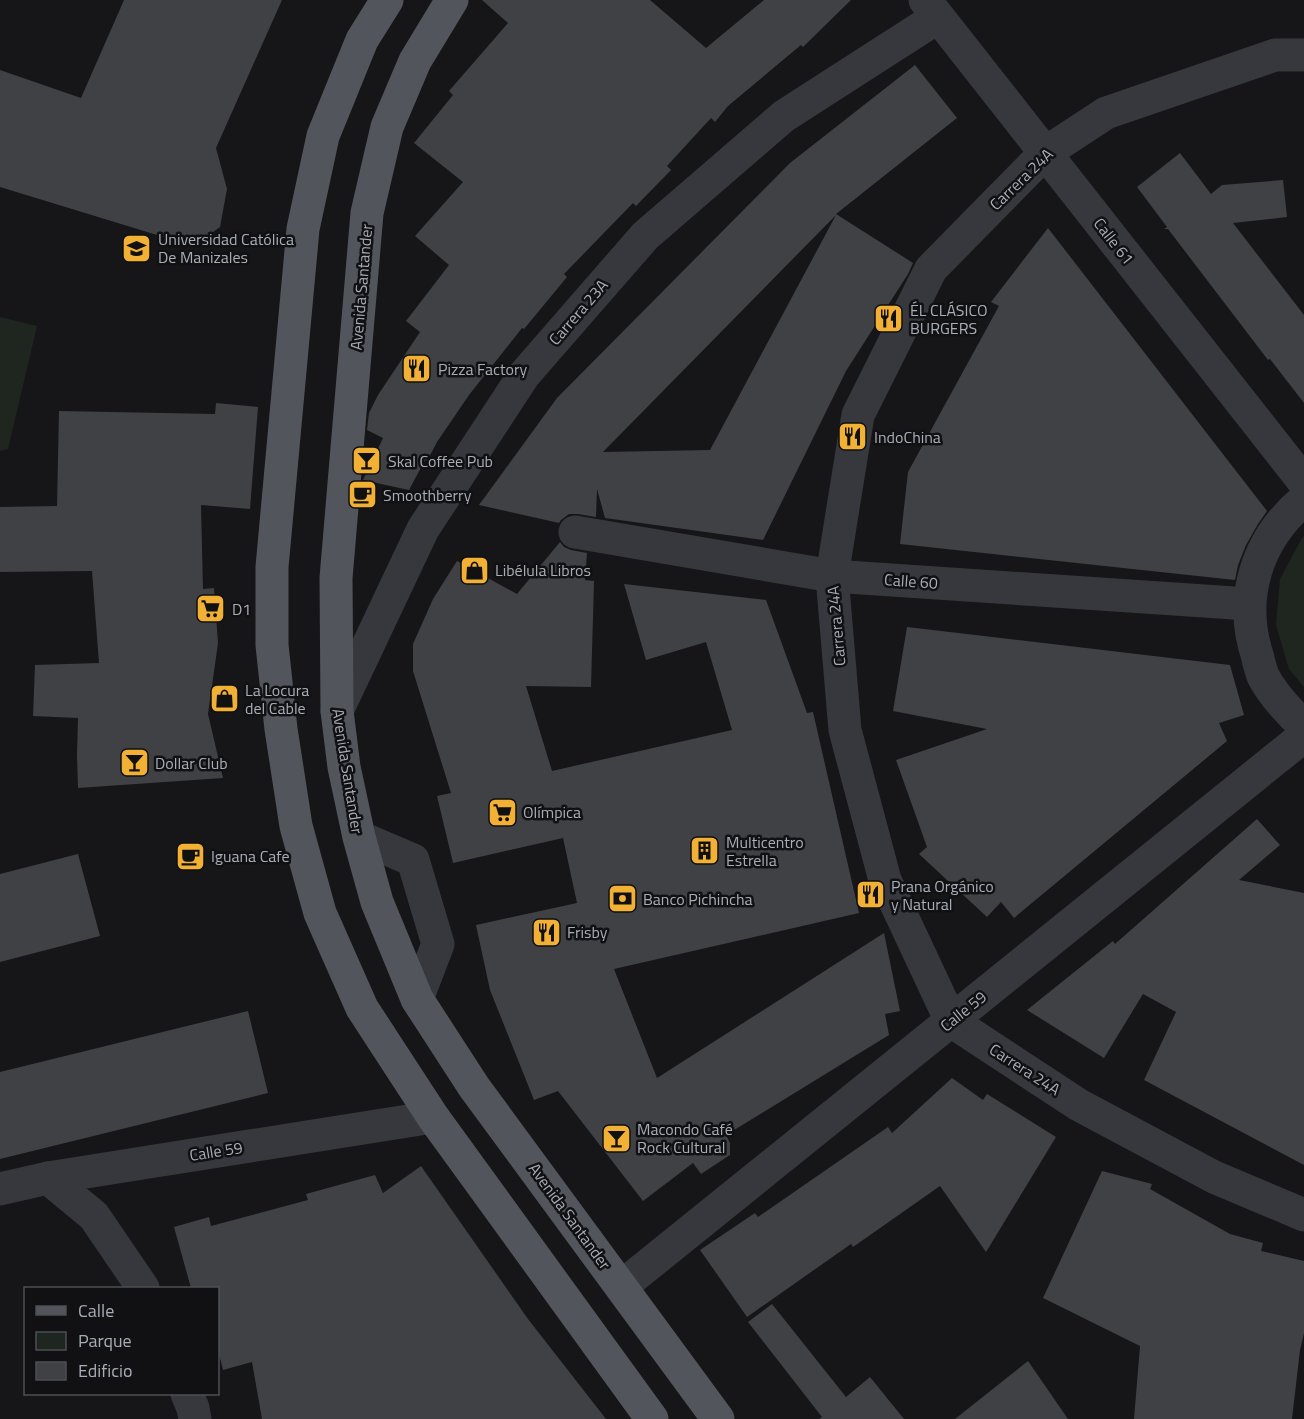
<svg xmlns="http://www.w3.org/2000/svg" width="1304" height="1419" font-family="'Titillium Web',sans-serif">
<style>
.green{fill:#1e261f}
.building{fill:#404145;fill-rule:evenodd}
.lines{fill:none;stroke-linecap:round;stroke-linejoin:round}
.minor{stroke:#37383d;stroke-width:33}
.major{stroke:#53555c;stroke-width:33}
.labels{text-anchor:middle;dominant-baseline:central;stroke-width:5;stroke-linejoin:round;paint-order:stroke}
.street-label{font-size:16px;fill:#a8adb8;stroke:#111113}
.poi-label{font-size:16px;fill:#a8adb8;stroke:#111113;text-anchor:start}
</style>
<rect width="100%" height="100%" fill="#161618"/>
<g class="green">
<path d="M0 317 37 326 8 449 0 451Z"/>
<path d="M1304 536V687L1289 669 1276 625 1280 579 1302 538Z"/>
</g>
<g class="building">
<path d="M124 0H282L216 148 227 189 220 227 193 246 0 187V70L81 98Z"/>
<path d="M482 0H650L706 48 764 0H851L803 47 801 45 728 106 715 122 711 118 667 166 671 170 636 206 633 203 564 274 567 277 524 329 522 328 469 395 437 442 427 461 425 460 409 490 363 480 383 438 367 430 369 413 378 395 420 332 406 321 449 265 415 236 463 182 414 143 453 95 449 91 508 23Z"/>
<path d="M915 65 957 118 836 214 913 263 908 274 846 371 763 540 605 518 597 489 596 517 578 514H569L561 520 559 523 479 505 557 398 790 163ZM836 215 710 450 603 452Z"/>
<path d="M1180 153 1211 194 1222 185 1283 180 1287 217 1233 223 1304 315V403L1270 359 1268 360 1168 229H1164L1167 227 1137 187Z"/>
<path d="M1048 228 1267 511 1258 524 1246 545 1238 565 1235 580 900 544 908 472 999 306 991 302Z"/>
<path d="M216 403 258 407 250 509 201 505 203 589 214 588 218 643 208 714 223 778 78 788 77 755 78 718 33 716 35 665 99 663 92 571 0 572V507L57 506 59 411 215 414Z"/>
<path d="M560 542 564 547 571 550 587 553 585 580 594 581 591 687 526 686 552 771 732 730 706 642 646 660 624 584 766 600 807 713 813 712 859 913 614 969 657 1078 884 933 900 1011 885 1014 889 1035 726 1135 730 1143V1155L701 1174 693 1163 643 1201 558 1091 534 1100 490 990 476 925 577 903 563 838 453 863 437 796 451 793 413 671V644L433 599 457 561 517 594Z"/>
<path d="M907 627 1230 665 1244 715 1219 723 1227 741 1014 918 1001 902 987 917 919 854 927 847 896 760 987 729 893 711Z"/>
<path d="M1257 819 1280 845 1239 880 1304 893V1165L1144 1080 1176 1012 1143 994 1104 1058 1027 1010 1113 941 1115 944Z"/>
<path d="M78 854 100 936 0 962V874Z"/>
<path d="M248 1011 268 1093 0 1159V1072Z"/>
<path d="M952 1078 983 1100 987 1094 1056 1137 986 1252 940 1186 853 1247 851 1244 747 1317 700 1250 755 1213 758 1217 888 1127 892 1133Z"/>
<path d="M421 1166 528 1319 606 1419H262L252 1362 223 1370 218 1350V1288H191L174 1227 209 1217 211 1226 308 1200 306 1194 375 1175 383 1193Z"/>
<path d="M1102 1171 1152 1184 1150 1189 1230 1234 1263 1243 1261 1251 1304 1261V1333L1300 1350 1292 1419H1134L1140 1346 1043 1298Z"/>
<path d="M772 1304 846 1397 870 1377 904 1419H819L822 1417 748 1322Z"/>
<path d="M1028 1361 1068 1419H955Z"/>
</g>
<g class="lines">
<g class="minor">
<path d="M925 0 1304 482"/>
<path d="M1304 55H1275L1106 113 1045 153 931 269 858 415 832 576 845 730 885 880 951 1021 1079 1105 1214 1177 1304 1215"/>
<path d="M1304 500C1256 540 1238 599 1258 658 1259 664 1261 670 1263 676 1273 695 1288 711 1304 726"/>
<path d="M575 532 832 576 1249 604"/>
<path d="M337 711 423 529 524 375 645 236 784 116 938 17"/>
<path d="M359 837 413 860 438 944 417 999"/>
<path d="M48 1178 94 1216 143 1288"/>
<path d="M0 1189 48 1178 433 1117"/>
<path d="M622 1286 1304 736"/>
<path d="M187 1394 193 1408 195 1419"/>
</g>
<g class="major">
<path d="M387 0 362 40 323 136 303 229 272 567V645L281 729 296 826 320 913 362 1008 433 1117 652 1419"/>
<path d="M452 0 415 61 387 127 367 213 336 578 337 711 344 767 359 837 377 902 417 999 474 1087 718 1419"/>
</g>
</g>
<defs>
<symbol id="university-square" viewBox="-11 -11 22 22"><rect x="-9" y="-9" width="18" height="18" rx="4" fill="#f2b134" stroke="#111113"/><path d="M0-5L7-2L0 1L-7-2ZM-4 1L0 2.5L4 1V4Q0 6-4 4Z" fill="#111"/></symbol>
<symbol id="restaurant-square" viewBox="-11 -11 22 22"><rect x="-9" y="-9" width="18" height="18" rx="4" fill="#f2b134" stroke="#111113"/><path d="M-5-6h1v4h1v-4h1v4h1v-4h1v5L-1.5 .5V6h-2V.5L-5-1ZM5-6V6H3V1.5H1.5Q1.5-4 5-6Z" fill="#111"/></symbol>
<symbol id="bar-square" viewBox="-11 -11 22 22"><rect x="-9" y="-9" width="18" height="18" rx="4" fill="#f2b134" stroke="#111113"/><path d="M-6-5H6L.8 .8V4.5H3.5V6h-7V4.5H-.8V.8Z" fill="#111"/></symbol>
<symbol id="cafe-square" viewBox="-11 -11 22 22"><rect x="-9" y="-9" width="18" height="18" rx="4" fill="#f2b134" stroke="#111113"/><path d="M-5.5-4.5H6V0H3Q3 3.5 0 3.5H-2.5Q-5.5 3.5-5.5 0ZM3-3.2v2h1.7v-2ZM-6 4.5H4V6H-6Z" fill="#111"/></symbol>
<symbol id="shop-square" viewBox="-11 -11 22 22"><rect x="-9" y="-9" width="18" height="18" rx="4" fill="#f2b134" stroke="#111113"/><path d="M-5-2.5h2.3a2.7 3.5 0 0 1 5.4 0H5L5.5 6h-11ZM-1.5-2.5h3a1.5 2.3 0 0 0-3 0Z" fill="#111"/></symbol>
<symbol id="supermarket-square" viewBox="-11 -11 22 22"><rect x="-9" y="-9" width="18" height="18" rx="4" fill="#f2b134" stroke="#111113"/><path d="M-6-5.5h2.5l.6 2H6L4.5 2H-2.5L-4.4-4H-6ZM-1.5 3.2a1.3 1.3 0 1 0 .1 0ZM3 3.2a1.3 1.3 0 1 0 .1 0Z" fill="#111"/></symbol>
<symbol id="building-square" viewBox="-11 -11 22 22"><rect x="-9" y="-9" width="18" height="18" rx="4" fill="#f2b134" stroke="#111113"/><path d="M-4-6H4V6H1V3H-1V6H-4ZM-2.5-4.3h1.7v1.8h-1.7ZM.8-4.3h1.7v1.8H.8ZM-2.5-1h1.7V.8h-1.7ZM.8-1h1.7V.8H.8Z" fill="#111"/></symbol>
<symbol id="bank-square" viewBox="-11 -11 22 22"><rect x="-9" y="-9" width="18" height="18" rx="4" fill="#f2b134" stroke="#111113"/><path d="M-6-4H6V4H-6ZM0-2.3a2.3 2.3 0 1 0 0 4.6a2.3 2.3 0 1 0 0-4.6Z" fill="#111"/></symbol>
</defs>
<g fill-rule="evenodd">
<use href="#university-square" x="120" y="232" width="33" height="33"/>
<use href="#restaurant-square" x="872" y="302" width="33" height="33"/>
<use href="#restaurant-square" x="400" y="352" width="33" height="33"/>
<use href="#restaurant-square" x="836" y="420" width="33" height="33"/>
<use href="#bar-square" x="350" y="444" width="33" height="33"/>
<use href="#cafe-square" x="346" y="478" width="33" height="33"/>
<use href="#shop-square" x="458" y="554" width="33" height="33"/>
<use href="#supermarket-square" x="194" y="592" width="33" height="33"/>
<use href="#shop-square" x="208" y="682" width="33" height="33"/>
<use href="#bar-square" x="118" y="746" width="33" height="33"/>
<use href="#supermarket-square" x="486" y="796" width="33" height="33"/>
<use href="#building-square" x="688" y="834" width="33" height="33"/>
<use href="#cafe-square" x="174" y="840" width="33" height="33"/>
<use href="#restaurant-square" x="854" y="878" width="33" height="33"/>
<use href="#bank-square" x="606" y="882" width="33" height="33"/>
<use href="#restaurant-square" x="530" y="916" width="33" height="33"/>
<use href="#bar-square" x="600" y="1122" width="33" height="33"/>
</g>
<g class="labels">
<g class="street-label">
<text transform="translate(1021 179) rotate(-44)">Carrera 24A</text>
<text transform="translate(1114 241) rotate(52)">Calle 61</text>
<text transform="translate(361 287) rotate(-85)">Avenida Santander</text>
<text transform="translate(578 312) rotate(-49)">Carrera 23A</text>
<text transform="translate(911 581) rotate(4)">Calle 60</text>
<text transform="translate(836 626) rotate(-95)">Carrera 24A</text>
<text transform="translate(348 771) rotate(81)">Avenida Santander</text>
<text transform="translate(963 1011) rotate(-39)">Calle 59</text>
<text transform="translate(1025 1069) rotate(33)">Carrera 24A</text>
<text transform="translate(216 1151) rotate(-9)">Calle 59</text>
<text transform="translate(570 1216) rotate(54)">Avenida Santander</text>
</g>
<g class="poi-label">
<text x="158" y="239">Universidad Católica<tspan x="158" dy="18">De Manizales</tspan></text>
<text x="910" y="310">ÉL CLÁSICO<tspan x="910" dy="18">BURGERS</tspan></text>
<text x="438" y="369">Pizza Factory</text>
<text x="874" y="437">IndoChina</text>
<text x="388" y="461">Skal Coffee Pub</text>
<text x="383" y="495">Smoothberry</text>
<text x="495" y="570">Libélula Libros</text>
<text x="232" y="609">D1</text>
<text x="245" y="690">La Locura<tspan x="245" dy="18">del Cable</tspan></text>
<text x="155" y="763">Dollar Club</text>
<text x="523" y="812">Olímpica</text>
<text x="726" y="842">Multicentro<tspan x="726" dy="18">Estrella</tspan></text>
<text x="211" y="856">Iguana Cafe</text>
<text x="891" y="886">Prana Orgánico<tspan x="891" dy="18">y Natural</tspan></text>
<text x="643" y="899">Banco Pichincha</text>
<text x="567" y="932">Frisby</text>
<text x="637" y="1129">Macondo Café<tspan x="637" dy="18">Rock Cultural</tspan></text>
</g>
</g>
<rect x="24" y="1287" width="195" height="108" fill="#111113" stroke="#4d4f55" stroke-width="1.5"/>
<rect x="36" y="1306" width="30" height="9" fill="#53555c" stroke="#4d4f55" stroke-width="1.5"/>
<text x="78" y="1317" font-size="18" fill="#a8adb8">Calle</text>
<rect x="36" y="1332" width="30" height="18" fill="#1e261f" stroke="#4d4f55" stroke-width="1.5"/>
<text x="78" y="1347" font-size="18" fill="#a8adb8">Parque</text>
<rect x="36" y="1362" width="30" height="18" fill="#404145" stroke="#4d4f55" stroke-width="1.5"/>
<text x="78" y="1377" font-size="18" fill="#a8adb8">Edificio</text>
</svg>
